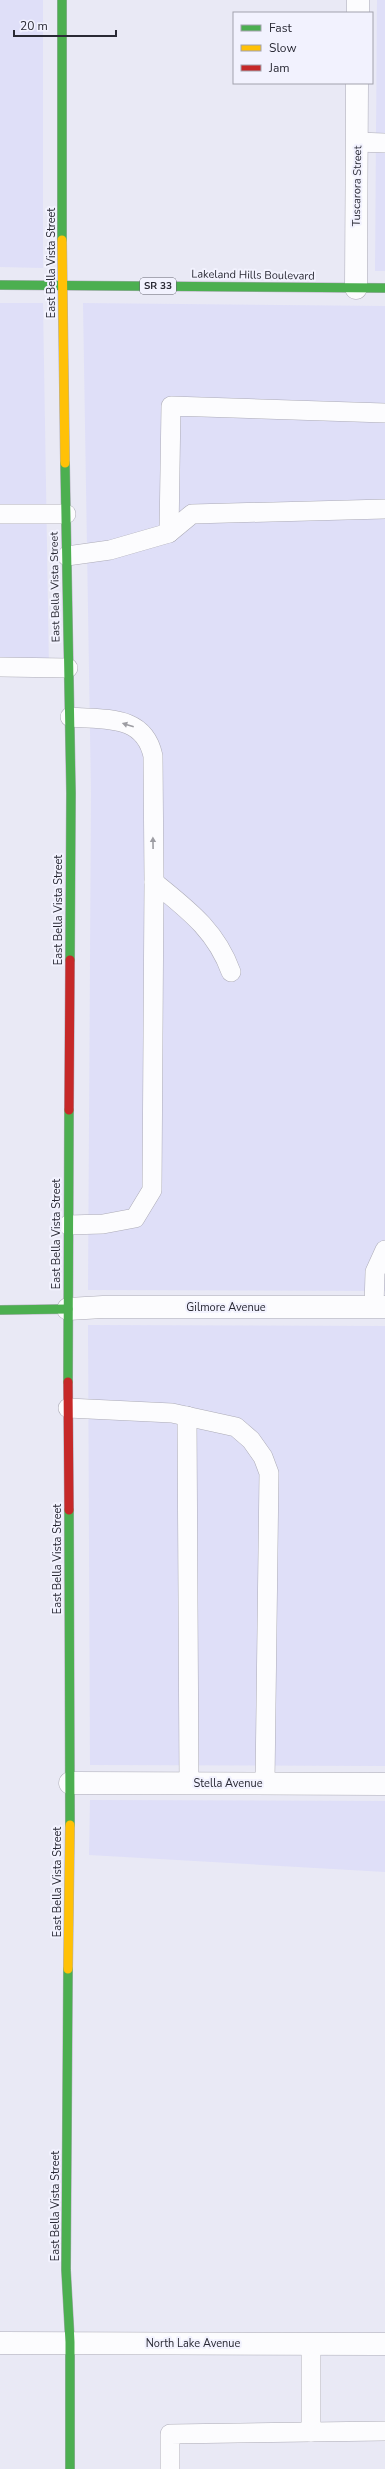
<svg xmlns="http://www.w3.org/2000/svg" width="385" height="2469" font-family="'Nunito Sans',sans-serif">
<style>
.built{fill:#dfdff8}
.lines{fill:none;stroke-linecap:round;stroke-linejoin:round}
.lane-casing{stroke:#acabb6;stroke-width:20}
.street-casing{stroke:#acabb6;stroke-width:23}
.fast-casing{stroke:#acabb6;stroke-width:10}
.slow-casing{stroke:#acabb6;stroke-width:10}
.jam-casing{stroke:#acabb6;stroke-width:10}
.lane{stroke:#fcfcfe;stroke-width:19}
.street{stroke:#fcfcfe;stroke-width:22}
.fast{stroke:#4caf50;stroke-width:9}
.slow{stroke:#ffc107;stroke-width:9}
.jam{stroke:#c62828;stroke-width:9}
.oneway{fill:#9d9da3}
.labels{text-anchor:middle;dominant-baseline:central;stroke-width:4;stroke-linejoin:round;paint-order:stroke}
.shield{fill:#f2f2fe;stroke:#656571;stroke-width:1}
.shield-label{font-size:10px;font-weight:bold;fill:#292934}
.street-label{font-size:11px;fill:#292934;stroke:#f2f2fe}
</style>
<rect width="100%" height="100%" fill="#e9e9f5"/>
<g class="built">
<path d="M0 0H43V268L0 267Z"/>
<path d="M377 0H385V271H375Z"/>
<path d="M0 303H43L49 667 0 672Z"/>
<path d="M83 303 385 306V1291L88 1290 91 793Z"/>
<path d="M88 1325 385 1326V1766L90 1765Z"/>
<path d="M90 1800 385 1801V1872L89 1855Z"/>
</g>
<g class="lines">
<defs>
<g id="lane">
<path d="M357 142 385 143"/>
<path d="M0 514H66"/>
<path d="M169 533 171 406 385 413"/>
<path d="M67 556 110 550 169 533 192 514 385 509"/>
<path d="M0 667 68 668"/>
<path d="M70 717C105 720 144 714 153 756L154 882"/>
<path d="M68 1225 103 1224 135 1218 152 1190 154 882C187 909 216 930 231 972"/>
<path d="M374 1307 375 1272 385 1250"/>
<path d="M68 1408 172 1413 236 1427 251 1440 263 1457 269 1473 265 1783"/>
<path d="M187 1416 189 1783"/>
<path d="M311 2432V2344"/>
<path d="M170 2469V2434L385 2431"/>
</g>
<g id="street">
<path d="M358 13V0"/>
<path d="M356 288 357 83"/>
<path d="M68 1309 103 1307H385"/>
<path d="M70 1783 385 1784"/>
<path d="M0 2343 385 2344"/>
</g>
<g id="fast">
<path d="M62 0V240"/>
<path d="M0 285 385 288"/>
<path d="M65 463 71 793 70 960"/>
<path d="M0 1310 68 1309"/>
<path d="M68 1382 69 1110"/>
<path d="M69 1510 70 1825"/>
<path d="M68 1969 66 2270 70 2342V2469"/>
</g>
<g id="slow">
<path d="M62 240 65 463"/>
<path d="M68 1969 70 1825"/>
</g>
<g id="jam">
<path d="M69 1110 70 960"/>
<path d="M68 1382 69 1510"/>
</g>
</defs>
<use href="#lane" class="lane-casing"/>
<use href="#street" class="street-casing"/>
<use href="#fast" class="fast-casing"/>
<use href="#slow" class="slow-casing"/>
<use href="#jam" class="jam-casing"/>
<use href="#lane" class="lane"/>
<use href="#street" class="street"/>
<use href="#fast" class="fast"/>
<use href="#slow" class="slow"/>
<use href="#jam" class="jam"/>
</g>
<defs><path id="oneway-solid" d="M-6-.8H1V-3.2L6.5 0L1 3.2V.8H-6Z"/></defs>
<g class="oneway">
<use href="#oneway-solid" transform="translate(128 725) rotate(-163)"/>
<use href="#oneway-solid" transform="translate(153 843) rotate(-91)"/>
</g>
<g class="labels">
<rect class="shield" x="140" y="278" width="36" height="16" rx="3"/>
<g class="shield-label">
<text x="158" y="286">SR 33</text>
</g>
<g class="street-label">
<text transform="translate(357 186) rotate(-89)">Tuscarora Street</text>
<text transform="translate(51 263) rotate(-90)">East Bella Vista Street</text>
<text transform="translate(253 275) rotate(1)">Lakeland Hills Boulevard</text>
<text transform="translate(55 587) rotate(-91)">East Bella Vista Street</text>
<text transform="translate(58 910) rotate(-90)">East Bella Vista Street</text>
<text transform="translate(56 1234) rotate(-90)">East Bella Vista Street</text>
<text x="226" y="1307">Gilmore Avenue</text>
<text transform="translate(57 1559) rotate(-90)">East Bella Vista Street</text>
<text x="228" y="1783">Stella Avenue</text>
<text transform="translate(57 1882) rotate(-90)">East Bella Vista Street</text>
<text transform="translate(55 2206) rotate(-90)">East Bella Vista Street</text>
<text x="193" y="2343">North Lake Avenue</text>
</g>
</g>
<rect x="233" y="12" width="140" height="72" fill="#f2f2fe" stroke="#a2a2ad"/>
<rect x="241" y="25" width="20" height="6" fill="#4caf50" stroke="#a2a2ad"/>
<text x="269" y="32" font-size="12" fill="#292934">Fast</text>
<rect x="241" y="45" width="20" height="6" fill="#ffc107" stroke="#a2a2ad"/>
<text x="269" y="52" font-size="12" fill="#292934">Slow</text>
<rect x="241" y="65" width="20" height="6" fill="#c62828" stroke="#a2a2ad"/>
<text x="269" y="72" font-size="12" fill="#292934">Jam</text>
<path d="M14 30v6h102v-6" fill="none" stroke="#292934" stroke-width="2"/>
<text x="20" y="30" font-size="12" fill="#292934" stroke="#f2f2fe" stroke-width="3" paint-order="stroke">20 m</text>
</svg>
